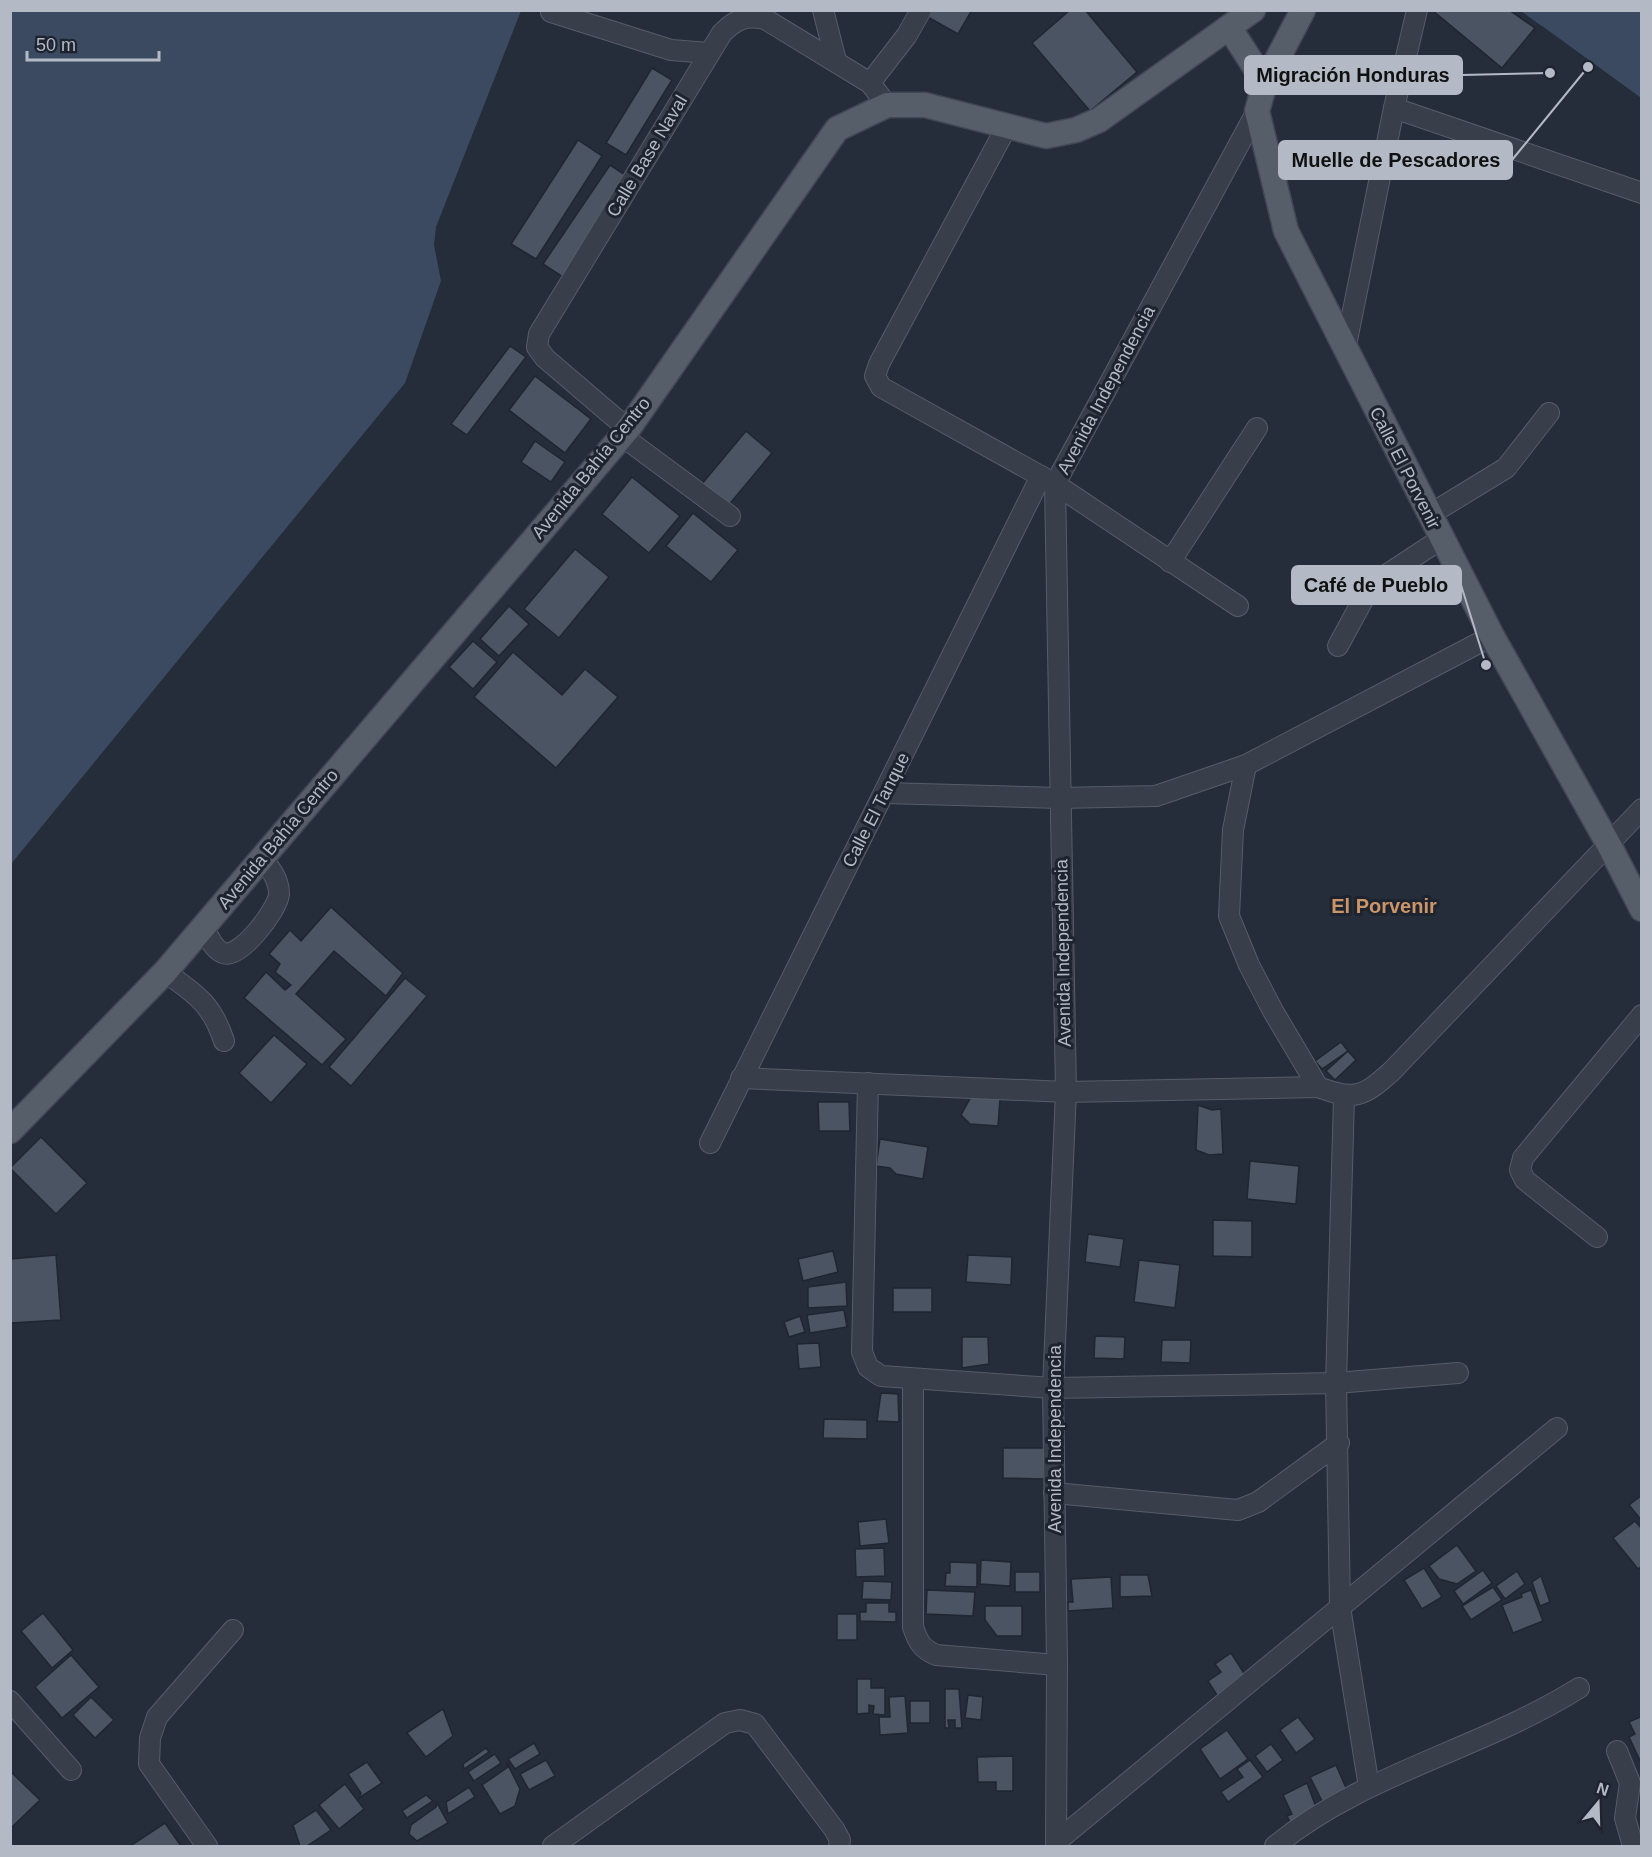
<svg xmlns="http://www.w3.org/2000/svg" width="1652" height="1857" font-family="Helvetica,sans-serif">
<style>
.water{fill:#3b4a61}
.pier{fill:#242d39}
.building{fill:#4b5463;stroke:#1f2631;stroke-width:1.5}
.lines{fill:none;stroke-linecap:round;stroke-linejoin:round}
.minor-casing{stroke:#565d68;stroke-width:22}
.major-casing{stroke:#414853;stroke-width:27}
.minor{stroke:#383f4a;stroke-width:20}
.major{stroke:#565e6a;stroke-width:24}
.labels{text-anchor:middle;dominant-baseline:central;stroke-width:6;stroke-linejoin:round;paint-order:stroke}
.street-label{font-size:18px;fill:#b3bac6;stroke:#1d242f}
.neighbourhood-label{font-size:20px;font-weight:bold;fill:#cb9569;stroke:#1d242f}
.leader{fill:none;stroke:#b3bac6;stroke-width:2}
.callout-dot{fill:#b3bac6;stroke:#1d242f;stroke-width:2}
.callout{fill:#b3bac6;stroke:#b3bac6;stroke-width:2}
.callout-label{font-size:20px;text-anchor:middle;font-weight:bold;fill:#111}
</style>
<rect width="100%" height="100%" fill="#242d39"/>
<g class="water">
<path d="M11 10 521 11 436 227 434 245 441 281 405 383 11 864Z"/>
<path d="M1521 11H1641V98Z"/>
</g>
<path class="pier" d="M1542 26 1641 98 1642 101 1540 28Z"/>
<g class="building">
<path d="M929 10H972L958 34 926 16Z"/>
<path d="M1070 10H1085L1137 72 1090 111 1032 43Z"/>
<path d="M1432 10H1509L1535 28 1502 68Z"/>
<path d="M652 68 672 80 626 155 606 143Z"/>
<path d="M578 140 602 156 536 259 511 244Z"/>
<path d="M610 165 636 182 569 281 543 264Z"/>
<path d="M510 346 526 357 467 435 451 424Z"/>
<path d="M535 376 591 419 565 453 509 410Z"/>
<path d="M746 431 772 453 727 507 701 485Z"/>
<path d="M535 441 565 462 551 482 521 462Z"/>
<path d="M632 477 680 516 649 553 602 514Z"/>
<path d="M693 513 738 550 711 582 666 546Z"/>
<path d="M575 549 609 577 559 638 524 609Z"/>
<path d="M509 606 529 624 499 656 480 639Z"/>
<path d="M473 641 497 662 473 689 449 667Z"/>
<path d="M513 652 562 695 585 669 618 697 556 768 474 697Z"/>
<path d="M331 907 403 973 386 996 334 951 296 994 346 1039 322 1065 244 998 266 972 285 990 291 985 275 972 280 964 269 954 290 930 301 941Z"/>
<path d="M405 978 427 996 351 1086 329 1067Z"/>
<path d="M274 1035 307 1064 271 1103 239 1073Z"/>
<path d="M1341 1042 1348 1051 1322 1069 1315 1061Z"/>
<path d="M1348 1051 1356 1060 1335 1080 1326 1071Z"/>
<path d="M971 1097 1000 1099 998 1126 970 1124 961 1115Z"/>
<path d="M818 1102H849L850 1131H819Z"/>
<path d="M1198 1105 1212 1110 1221 1109 1223 1154 1209 1155 1196 1150Z"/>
<path d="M41 1137 87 1183 56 1214 10 1168Z"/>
<path d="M880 1139 928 1147 923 1179 896 1174 890 1168 876 1166Z"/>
<path d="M1250 1161 1299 1166 1296 1204 1247 1199Z"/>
<path d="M1213 1220 1252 1221V1257L1213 1256Z"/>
<path d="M1088 1234 1124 1239 1120 1267 1085 1262Z"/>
<path d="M833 1251 838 1272 803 1281 798 1259Z"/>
<path d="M56 1255 61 1320 10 1323V1259Z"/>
<path d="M968 1255 1012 1257 1011 1285 966 1282Z"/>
<path d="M1139 1260 1180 1265 1175 1308 1134 1302Z"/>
<path d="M846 1282 847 1306 808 1308V1287Z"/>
<rect x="893" y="1288" width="39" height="24"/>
<path d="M844 1310 847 1327 810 1333 807 1315Z"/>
<path d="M800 1316 805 1332 789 1337 784 1322Z"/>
<path d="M1095 1336 1125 1337 1124 1359 1094 1358Z"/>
<path d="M962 1337H988L989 1364 962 1368Z"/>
<path d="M1162 1340H1191L1190 1363 1161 1362Z"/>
<path d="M819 1343 821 1367 799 1369 797 1344Z"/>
<path d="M881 1393 898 1394 899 1422 877 1421Z"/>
<path d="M824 1419 867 1420V1439L823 1438Z"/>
<path d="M1003 1448H1045L1044 1479 1003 1478Z"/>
<path d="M1642 1495V1521L1629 1505Z"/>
<path d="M886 1519 889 1543 860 1546 858 1522Z"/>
<path d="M1635 1521 1642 1529V1566L1638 1569 1613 1538Z"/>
<path d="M1457 1545 1476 1571 1457 1584 1439 1579 1429 1566Z"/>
<path d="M884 1548 885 1576 856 1577 855 1549Z"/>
<path d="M981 1560 1011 1562 1010 1586 980 1584Z"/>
<path d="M950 1562 977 1563V1587L945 1586 946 1573H950Z"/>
<path d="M1424 1568 1442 1597 1422 1609 1404 1580Z"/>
<path d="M1483 1570 1492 1583 1463 1604 1454 1591Z"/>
<path d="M1517 1571 1525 1584 1505 1599 1496 1586Z"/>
<rect x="1015" y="1572" width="25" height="20"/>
<path d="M1120 1575H1148L1152 1596 1120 1597Z"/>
<path d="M1541 1576 1550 1602 1540 1606 1532 1582Z"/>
<path d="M1111 1577 1113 1608 1068 1611V1602H1073L1071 1579Z"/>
<path d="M863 1581 892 1582 891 1600 862 1599Z"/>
<path d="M1493 1587 1502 1600 1471 1620 1462 1606Z"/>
<path d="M927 1590 975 1592 973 1616 926 1614Z"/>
<path d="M1531 1590 1543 1621 1513 1633 1502 1605 1522 1597 1521 1594Z"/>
<path d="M866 1603H889V1612H896V1622L860 1621V1612H866Z"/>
<path d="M985 1606H1022V1636H997L985 1620Z"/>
<path d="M43 1613 73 1650 52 1668 21 1631Z"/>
<rect x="837" y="1614" width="20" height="26"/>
<path d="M1231 1653 1249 1681 1220 1700 1208 1681 1221 1672 1215 1664Z"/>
<path d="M71 1655 99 1687 62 1718 35 1687Z"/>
<path d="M857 1679H871V1688H885V1715L873 1714 874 1706 869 1705V1713L857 1714Z"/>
<path d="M945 1689H959L962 1728H955V1720H948L949 1728H945Z"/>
<path d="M968 1695 983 1697 981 1720 965 1718Z"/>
<path d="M905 1696 908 1733 880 1735 879 1717H890L889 1697Z"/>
<path d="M91 1697 114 1720 95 1738 73 1715Z"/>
<rect x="910" y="1701" width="20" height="22"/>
<path d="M443 1709 453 1736 426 1757 407 1733Z"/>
<path d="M1642 1716V1765L1629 1737 1635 1734 1629 1722Z"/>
<path d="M1298 1717 1315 1739 1296 1753 1280 1730Z"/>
<path d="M1227 1730 1248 1759 1220 1779 1200 1749Z"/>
<path d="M534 1743 540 1754 515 1769 508 1759Z"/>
<path d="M1271 1744 1283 1760 1267 1772 1255 1756Z"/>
<path d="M486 1748 489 1752 464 1769 463 1764Z"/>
<path d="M495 1754 501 1763 474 1781 468 1772Z"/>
<path d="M1013 1756V1791H996V1782H978L977 1757Z"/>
<path d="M546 1760 555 1776 529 1790 520 1774Z"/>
<path d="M1250 1760 1263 1777 1228 1802 1221 1792 1243 1777 1237 1769Z"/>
<path d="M367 1762 382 1783 359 1798 361 1793 348 1774Z"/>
<path d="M507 1763 520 1789 515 1806 500 1814 482 1785 508 1767Z"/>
<path d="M1336 1765 1347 1790 1322 1801 1310 1777Z"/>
<path d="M10 1771 40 1800 12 1827 10 1825Z"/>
<path d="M1307 1783 1319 1815 1294 1830 1287 1816 1292 1814 1283 1795Z"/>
<path d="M345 1784 364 1809 339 1829 319 1805Z"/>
<path d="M469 1787 475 1797 448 1814 446 1802Z"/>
<path d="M426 1795 433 1801 407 1818 402 1811Z"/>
<path d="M437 1803 448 1823 417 1841 409 1834 411 1825 436 1807Z"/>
<path d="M316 1810 331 1830 307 1846H300L293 1825Z"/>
<path d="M165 1823 181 1846H130Z"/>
</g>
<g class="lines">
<defs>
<g id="minor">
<path d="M823 10 836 61"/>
<path d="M551 12 671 50 709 53"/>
<path d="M870 83 907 35 921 10"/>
<path d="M1394 108 1642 193"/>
<path d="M1007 126 879 364 875 376 881 387 1055 484 1238 606"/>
<path d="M1345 350 1394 108 1417 10"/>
<path d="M628 429 545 358 537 347 539 334 722 33C736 19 746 15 765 19L870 83 887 105"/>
<path d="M622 436 730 516"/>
<path d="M1429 515 1506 468 1549 413"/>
<path d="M1170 562 1257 428"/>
<path d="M1338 646 1371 585 1441 539"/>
<path d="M1246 765 1233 830 1229 916 1249 965 1273 1011 1318 1087"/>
<path d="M885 793 1059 798 1156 796 1246 765 1492 636"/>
<path d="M204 927C208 936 213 949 223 953 239 960 278 910 279 894 279 879 270 868 261 857"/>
<path d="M165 972C196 994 212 1004 224 1041"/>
<path d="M741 1078 1066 1092 1318 1087C1355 1101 1363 1097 1392 1071L1642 809"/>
<path d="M868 1083 862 1352 868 1367 881 1376 1053 1388 1336 1383 1458 1373"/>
<path d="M1344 1097 1336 1383 1340 1607 1369 1787"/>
<path d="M710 1143 1041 476"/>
<path d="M1597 1237 1525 1180 1520 1170 1523 1158 1642 1015"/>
<path d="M913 1380V1627C918 1642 922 1649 936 1655L1057 1665"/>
<path d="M1054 1493 1238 1510 1258 1502 1339 1443"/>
<path d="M10 1701 71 1770"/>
<path d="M1617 1751 1630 1783 1625 1818 1633 1846"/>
<path d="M1056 1842 1557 1428"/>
<path d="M207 1846 149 1764 150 1738 157 1717 233 1630"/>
<path d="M553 1846 725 1723 740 1720 755 1724 834 1829 840 1840 839 1846"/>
<path d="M1056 1846 1057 1665 1053 1388 1066 1092 1055 484 1257 111"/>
<path d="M1275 1846C1364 1773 1482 1749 1579 1688"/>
</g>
<g id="major">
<path d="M1303 10 1265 83 1257 111 1286 231 1492 636 1609 845 1642 909"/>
<path d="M1229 27 1265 83"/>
<path d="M10 1131 165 972 628 429 837 129 887 105H925L1046 136 1076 130 1099 120 1253 10"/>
</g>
</defs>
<use href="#minor" class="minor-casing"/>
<use href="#major" class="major-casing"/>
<use href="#minor" class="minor"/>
<use href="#major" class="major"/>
</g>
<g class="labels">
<g class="street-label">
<text transform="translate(647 156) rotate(-59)">Calle Base Naval</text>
<text transform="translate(1106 390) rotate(-62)">Avenida Independencia</text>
<text transform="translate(591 468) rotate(-51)">Avenida Bahía Centro</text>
<text transform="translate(1405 468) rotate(63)">Calle El Porvenir</text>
<text transform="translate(876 810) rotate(-63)">Calle El Tanque</text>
<text transform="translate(278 839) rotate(-50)">Avenida Bahía Centro</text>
<text transform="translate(1063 953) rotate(-91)">Avenida Independencia</text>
<text transform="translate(1055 1439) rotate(-90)">Avenida Independencia</text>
</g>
<g class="neighbourhood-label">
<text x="1384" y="906">El Porvenir</text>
</g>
</g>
<path class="leader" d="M1550 73L1462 75M1588 67L1512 160M1486 665L1461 585"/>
<g class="callout-dot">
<circle cx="1550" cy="73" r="6"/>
<circle cx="1588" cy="67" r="6"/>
<circle cx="1486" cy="665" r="6"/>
</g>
<g class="callout">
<rect x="1245" y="56" width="217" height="38" rx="6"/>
<rect x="1279" y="141" width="233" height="38" rx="6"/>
<rect x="1292" y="566" width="169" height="38" rx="6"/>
</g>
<g class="callout-label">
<text x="1353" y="82">Migración Honduras</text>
<text x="1396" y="167">Muelle de Pescadores</text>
<text x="1376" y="592">Café de Pueblo</text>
</g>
<rect width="1652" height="1857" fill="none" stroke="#b3bac6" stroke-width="24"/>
<g transform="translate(1598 1803) rotate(19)" stroke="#1d242f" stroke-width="4.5" paint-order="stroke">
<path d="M0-4.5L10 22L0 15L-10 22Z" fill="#b3bac6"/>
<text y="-9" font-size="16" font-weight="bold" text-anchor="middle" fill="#b3bac6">N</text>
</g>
<path d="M27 51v9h132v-9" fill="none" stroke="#b3bac6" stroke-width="3"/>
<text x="36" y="51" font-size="18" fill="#b3bac6" stroke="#1d242f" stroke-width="4.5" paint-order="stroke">50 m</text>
</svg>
